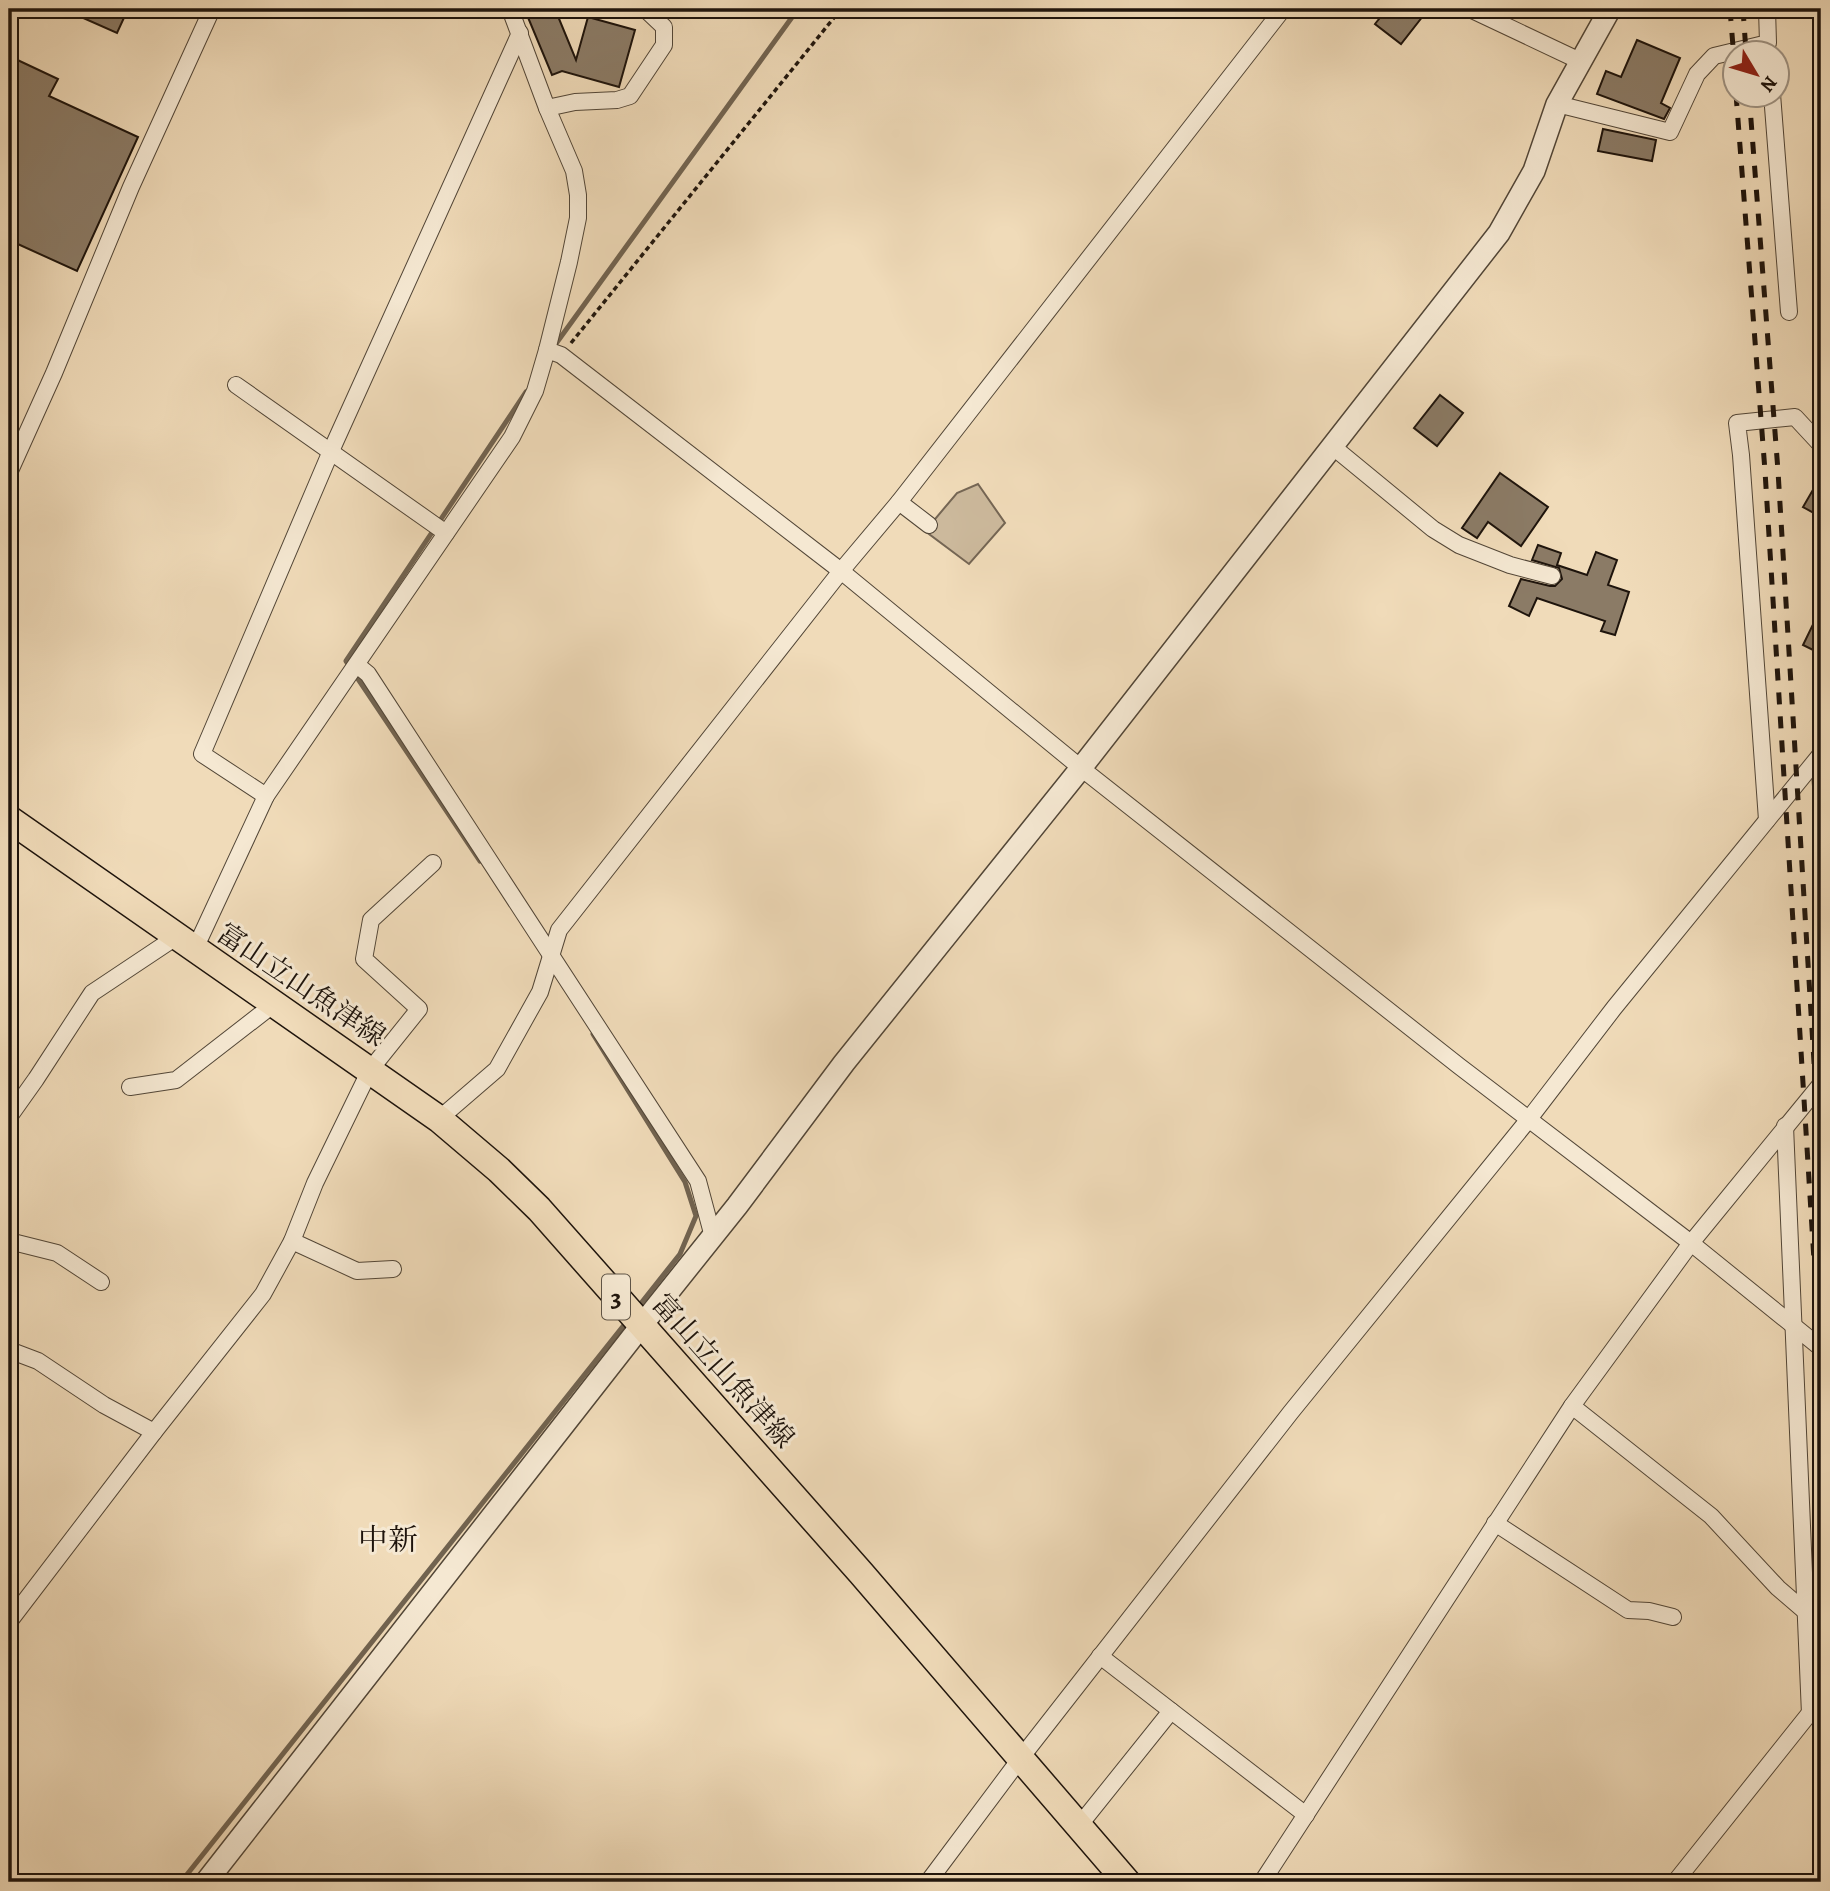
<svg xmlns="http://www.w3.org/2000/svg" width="1830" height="1891" font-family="Alegreya,'Noto Serif JP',serif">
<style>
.green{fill:#ccb99c;stroke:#756654;stroke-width:2}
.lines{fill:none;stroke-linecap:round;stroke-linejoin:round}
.stream{stroke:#716350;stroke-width:5}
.building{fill:#8b7b66;stroke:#1e140c;stroke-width:2}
.minor-casing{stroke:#524637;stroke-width:18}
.tertiary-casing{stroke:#524637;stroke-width:24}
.primary-casing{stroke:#1e140c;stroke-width:29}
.path{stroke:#1e140c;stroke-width:3.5;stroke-dasharray:5 3.5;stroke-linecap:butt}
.minor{stroke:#f5e8d2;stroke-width:16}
.tertiary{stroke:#f5e8d2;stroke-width:21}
.primary{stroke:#f0dbb9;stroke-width:26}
.rail{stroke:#1e140c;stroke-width:5;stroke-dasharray:12 12;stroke-linecap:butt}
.labels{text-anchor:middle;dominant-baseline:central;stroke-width:6;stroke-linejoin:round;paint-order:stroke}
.shield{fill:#f5e8d2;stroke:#5e5447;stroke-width:2}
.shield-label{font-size:26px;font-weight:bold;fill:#1e140c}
.street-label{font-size:28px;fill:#1e140c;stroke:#f5e8d2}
.neighbourhood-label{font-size:30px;fill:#1e140c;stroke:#f5e8d2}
</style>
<rect width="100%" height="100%" fill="#f0dbb9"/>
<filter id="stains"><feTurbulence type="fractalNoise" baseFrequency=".00286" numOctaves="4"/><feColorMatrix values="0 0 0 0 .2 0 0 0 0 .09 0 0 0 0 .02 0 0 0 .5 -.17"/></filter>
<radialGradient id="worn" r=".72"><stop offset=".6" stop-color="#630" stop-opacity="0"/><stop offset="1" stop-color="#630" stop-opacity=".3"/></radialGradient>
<path class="green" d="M978 484 1005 523 969 564 925 531 957 493Z"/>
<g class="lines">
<g class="stream">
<path d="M555 345 798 9"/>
<path d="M480 861 346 661 526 392"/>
<path d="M593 1034 685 1182 696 1216 680 1254 638 1307"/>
<path d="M181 1882 628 1320"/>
</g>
</g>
<g class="building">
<path d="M63 9H128L117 33Z"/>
<path d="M542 9H555L576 60 588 17 635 30 619 87 562 71 552 75 527 15Z"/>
<path d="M1387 9H1414L1423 16 1401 44 1375 24Z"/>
<path d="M1637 40 1680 58 1661 103 1670 108 1664 119 1597 94 1606 71 1621 77Z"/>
<path d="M9 56 58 79 49 96 138 137 77 271 9 240Z"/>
<path d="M1603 129 1656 140 1652 161 1598 151Z"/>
<path d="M1440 395 1463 413 1437 446 1414 428Z"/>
<path d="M1500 473 1548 507 1521 546 1488 522 1477 538 1462 528Z"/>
<path d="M1821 476V517L1803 507Z"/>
<path d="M1538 545 1561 553 1557 565 1587 575 1596 552 1617 560 1608 585 1629 592 1615 635 1601 631 1605 621 1537 598 1529 616 1509 606 1521 579 1550 586H1555L1562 579 1559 568 1532 560Z"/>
<path d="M1821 608V654L1803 645Z"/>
</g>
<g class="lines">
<defs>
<g id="minor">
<path d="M1470 9 1580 61"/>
<path d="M1772 94 1789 312"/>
<path d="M1557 104 1670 132 1697 74 1714 56 1768 43 1767 9"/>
<path d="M547 108 575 102 617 100 630 96 664 45V27L645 9"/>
<path d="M547 350 561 355 841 571 1081 768 1459 1066 1691 1243 1821 1348"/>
<path d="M236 385 446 533"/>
<path d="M1332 446 1433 529 1459 545 1510 565 1552 576"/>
<path d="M9 473 54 373 131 187 212 9"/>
<path d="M899 502 929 525"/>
<path d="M357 665 368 674 698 1181 713 1237"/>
<path d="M1819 757 1821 786"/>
<path d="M266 796 202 754 331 451 520 33"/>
<path d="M1767 820 1741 455 1737 423 1795 417 1821 445"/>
<path d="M194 951 266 796 512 437 535 391 547 350 569 262 578 218V195L574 171 547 108 510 9"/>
<path d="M130 1087 176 1080 274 1004"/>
<path d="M9 1117 36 1079 92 993 176 937"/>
<path d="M439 1119 497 1069 540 992 559 930 841 571 899 502 1283 9"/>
<path d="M1785 1126 1810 1714"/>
<path d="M9 1241 57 1253 101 1282"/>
<path d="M292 1241 357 1271 393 1269"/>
<path d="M9 1350 38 1361 104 1405 154 1432"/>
<path d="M1572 1406 1711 1516 1778 1588 1821 1625"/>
<path d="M1495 1523 1628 1610 1649 1611 1673 1617"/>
<path d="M9 1622 154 1432 263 1294 292 1241 315 1183 370 1070 419 1009 364 959 371 920 433 863"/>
<path d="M1100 1656 1306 1815"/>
<path d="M1078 1827 1171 1711"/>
<path d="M928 1882 1020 1759 1291 1412 1529 1119 1614 1008 1821 754"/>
<path d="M1262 1882 1572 1406 1691 1243 1821 1084"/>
<path d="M1675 1882 1821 1699"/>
</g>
<path id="tertiary" d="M206 1882 641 1326 737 1206 844 1063 1081 768 1499 233 1534 171 1557 104 1610 9"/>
<path id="primary" d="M9 819 439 1119 499 1170 539 1209 861 1573 1127 1882"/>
</defs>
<use href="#minor" class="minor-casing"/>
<use href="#tertiary" class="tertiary-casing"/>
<use href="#primary" class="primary-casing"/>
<path class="path" d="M571 343 841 9"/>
<use href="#minor" class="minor"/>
<use href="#tertiary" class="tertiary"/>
<use href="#primary" class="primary"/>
<g class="rail">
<path d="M1730 9 1736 84"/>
<path d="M1743 9 1746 52"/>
<path d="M1736 94 1765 471 1821 1373"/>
<path d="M1749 94 1778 471 1821 1177"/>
</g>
</g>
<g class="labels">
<rect class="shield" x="602" y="1274.5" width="28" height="45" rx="5"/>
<g class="shield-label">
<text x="616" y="1297">3</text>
</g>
<g class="street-label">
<text transform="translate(301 985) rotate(34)">富山立山魚津線</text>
<text transform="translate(723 1371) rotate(48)">富山立山魚津線</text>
</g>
<g class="neighbourhood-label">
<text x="388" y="1540">中新</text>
</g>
</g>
<rect width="1830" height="1891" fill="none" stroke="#f0dbb9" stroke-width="35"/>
<rect x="10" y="10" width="1809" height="1870" fill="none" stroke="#1e140c" stroke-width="3.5"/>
<rect x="18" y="18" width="1795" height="1856" fill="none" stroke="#1e140c" stroke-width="2"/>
<g transform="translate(1756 74) rotate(128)"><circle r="33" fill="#f5e8d2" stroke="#9f9383" stroke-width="2"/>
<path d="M0-5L12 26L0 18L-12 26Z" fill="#8f2418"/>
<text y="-10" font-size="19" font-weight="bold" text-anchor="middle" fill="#1e140c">N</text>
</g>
<rect width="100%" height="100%" filter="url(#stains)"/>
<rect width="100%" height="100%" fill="url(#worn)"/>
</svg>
